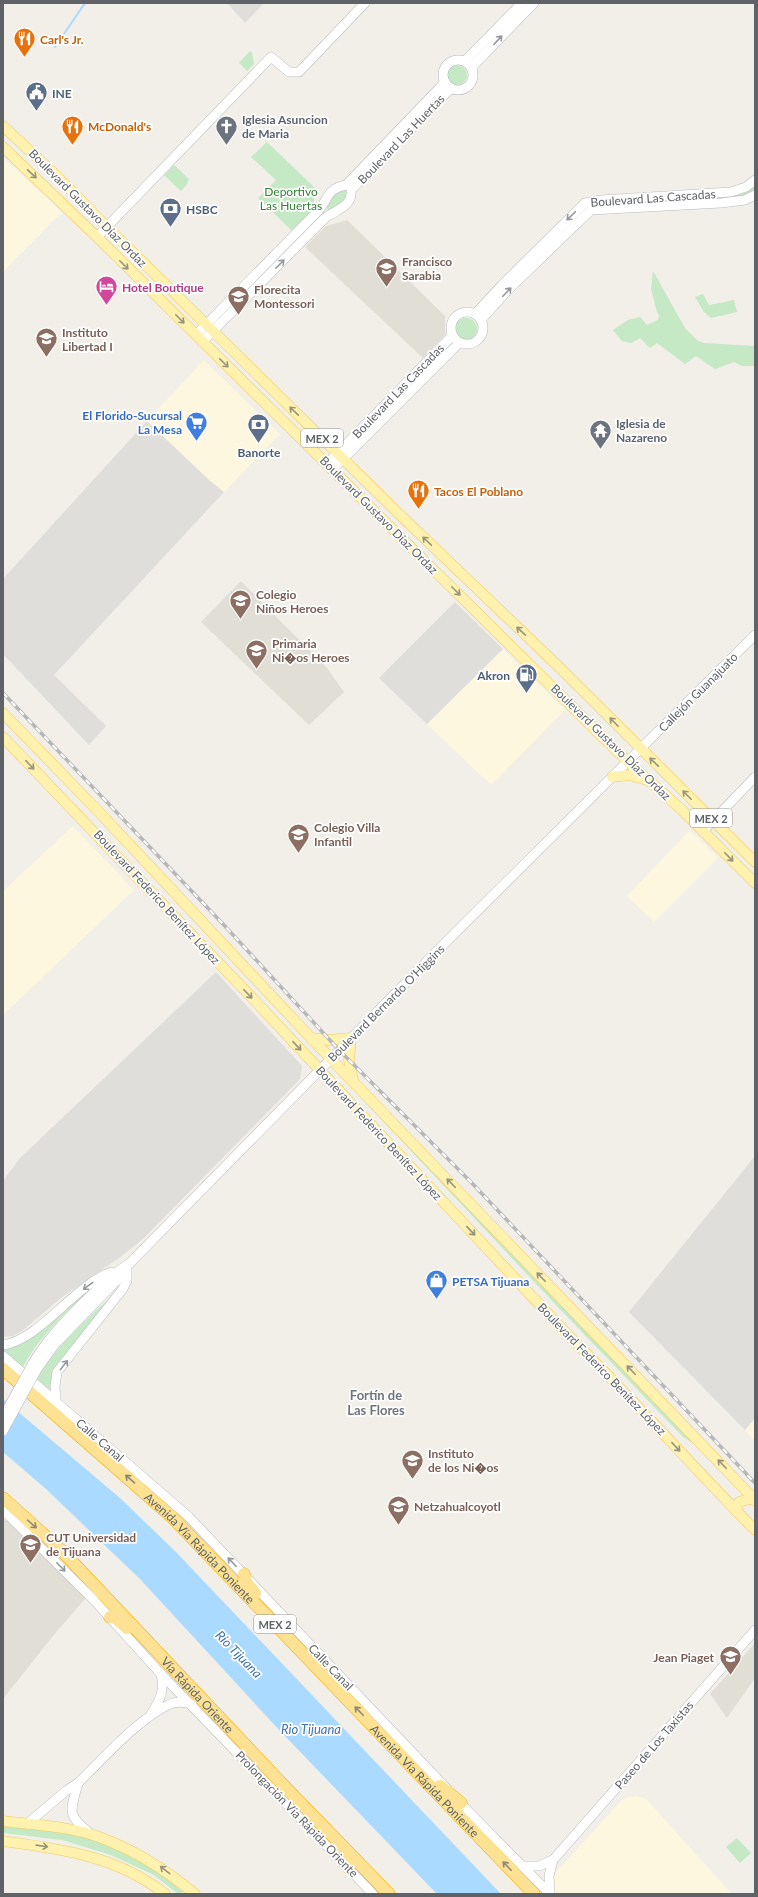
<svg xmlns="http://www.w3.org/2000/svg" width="758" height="1897" font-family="Lato,sans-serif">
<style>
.commercial{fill:#fef7e0}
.industrial{fill:#e0deda}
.education{fill:#e1ded6}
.green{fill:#c5e8c5}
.water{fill:#aadaff}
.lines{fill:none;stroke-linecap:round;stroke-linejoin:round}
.stream{stroke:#aadaff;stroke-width:2}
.secondary-casing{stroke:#b6babf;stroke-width:10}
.primary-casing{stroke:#f2c960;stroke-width:11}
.highway-casing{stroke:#f9ab00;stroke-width:13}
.secondary{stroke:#fff;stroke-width:9}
.primary{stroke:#fff2af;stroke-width:10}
.highway{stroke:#fde293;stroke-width:12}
.rail-casing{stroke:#b6b7b8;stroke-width:3.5}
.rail{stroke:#fff;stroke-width:2;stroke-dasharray:6;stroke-linecap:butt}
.secondary-bridge-casing{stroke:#b6babf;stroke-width:10;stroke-linecap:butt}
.secondary-bridge{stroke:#fff;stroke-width:9}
.oneway{stroke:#979a9d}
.oneway2{stroke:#979581}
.oneway3{stroke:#8e8975}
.labels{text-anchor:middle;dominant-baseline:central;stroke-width:3.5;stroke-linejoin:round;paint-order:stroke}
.shield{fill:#fff;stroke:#8f9295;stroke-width:1}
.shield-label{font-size:11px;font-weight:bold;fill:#5f6368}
.food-label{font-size:12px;font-weight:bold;fill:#c56008;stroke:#fff;text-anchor:start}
.service-label{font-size:12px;font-weight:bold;fill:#4e5e75;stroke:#fff;text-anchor:start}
.worship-label{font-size:12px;font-weight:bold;fill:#5b616d;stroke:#fff;text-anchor:start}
.street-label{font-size:12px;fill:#5f6368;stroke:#fff}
.park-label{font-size:12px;fill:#348238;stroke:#fff}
.education-label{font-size:12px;font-weight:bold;fill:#785e54;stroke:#fff;text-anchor:start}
.hotel-label{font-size:12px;font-weight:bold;fill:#b23c85;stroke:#fff;text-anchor:start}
.shop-label{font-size:12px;font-weight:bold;fill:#366cbe;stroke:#fff;text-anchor:end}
.neighbourhood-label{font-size:13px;font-weight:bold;fill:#70757a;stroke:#fff}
.water-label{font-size:13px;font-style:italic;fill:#4174aa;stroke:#fff}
</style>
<rect width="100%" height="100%" fill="#f1efe8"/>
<g class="commercial">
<path d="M3 157 62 212 3 272Z"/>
<path d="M204 360 280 434 224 492 210 481 147 421Z"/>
<path d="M503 649 565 710 491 785 427 724Z"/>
<path d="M73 826 134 890 3 1015V891Z"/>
<path d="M690 830 718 858 654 922 627 896Z"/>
<path d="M755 1418V1441L745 1430Z"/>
<path d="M637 1796 646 1799 732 1894H554L552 1888V1880L556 1872 622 1800 628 1797Z"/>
</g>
<g class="industrial">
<path d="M227 3H264L245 23Z"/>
<path d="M147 421 210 481 224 492 54 675 106 726 89 745 3 654V579Z"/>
<path d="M455 602 503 649 427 724 379 678Z"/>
<path d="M216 972 302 1066 300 1079 144 1238 119 1258 62 1297 22 1331 13 1336 3 1337V1181L19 1159Z"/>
<path d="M755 1156V1418L745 1430 629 1312Z"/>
</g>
<g class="education">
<path d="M347 220 445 316V335L423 358 305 247 326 226Z"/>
<path d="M241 581 327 668 344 692 309 725 201 622Z"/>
<path d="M3 1519 17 1525 90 1593 52 1637 3 1699Z"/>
<path d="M755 1643V1678L727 1718 710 1694Z"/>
</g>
<g class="green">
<path d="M250 51 252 53 254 64 247 71 239 63Z"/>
<circle cx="457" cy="75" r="10"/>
<path d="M267 142 315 188 313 211 292 231 258 198 276 180 251 157Z"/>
<path d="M174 165 189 179 186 186 181 191 164 175Z"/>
<path d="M755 184V193L734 199 647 201 718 196Z"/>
<path d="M346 189 348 192 343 203 328 210 326 207 330 196Z"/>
<path d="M653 271 685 328 698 341 704 343 755 346V366H742L734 362 715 369 696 356 685 364 657 343 650 348 640 338 631 343 622 341 613 330 628 320 640 317 647 325 658 320 659 315 657 312 651 289Z"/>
<path d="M703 294 709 305 734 300 737 312 711 318 704 312 695 297Z"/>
<circle cx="466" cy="329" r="11"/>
<path d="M366 1103 417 1152 724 1473 718 1469 696 1445 683 1437 557 1306Z"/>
<path d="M99 1282C71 1308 41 1333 23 1367L3 1350V1347Z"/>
<path d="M120 1288 54 1368 50 1390 38 1380C38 1362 105 1303 120 1288Z"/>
<path d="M3 1825 60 1831 94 1839 150 1865 183 1892 178 1894 154 1875 111 1855 62 1840 3 1833Z"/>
<path d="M737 1838 751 1853 740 1863 726 1847Z"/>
</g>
<path class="water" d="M3 1399 120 1498 176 1552 501 1894H437L282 1733 140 1579 46 1489 3 1452Z"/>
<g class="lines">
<path class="stream" d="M55 47 85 3"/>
<defs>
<g id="secondary">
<circle cx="458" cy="75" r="15"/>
<path d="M465 61 522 3"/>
<path d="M471 68 534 3"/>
<path d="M97 237 271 57 289 72H299L365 3"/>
<circle cx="467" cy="328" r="16"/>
<path d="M475 314 503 284 585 203 601 200 731 192 746 187 755 180"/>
<path d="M481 320 508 290 591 210 721 203 745 200 755 195"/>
<path d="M196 335 318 211C329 199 326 189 346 185L445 82"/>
<path d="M202 342 325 218C335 210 353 207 351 190L451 88"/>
<path d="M327 464 452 336"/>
<path d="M333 469 459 343"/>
<path d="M703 831 755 777"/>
<path d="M3 1345C39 1340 74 1286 111 1272"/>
<path d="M3 1356 189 1517 447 1789"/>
<path d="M32 1365C46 1340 65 1321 85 1301 100 1287 113 1273 130 1263L438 950 755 635"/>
<path d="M37 1369 55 1344 127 1270"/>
<path d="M56 1401 55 1386 57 1372 122 1290 127 1281V1271"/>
<path d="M3 1510 92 1598 161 1674 373 1894"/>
<path d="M151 1714C160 1700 165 1691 161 1674"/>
<path d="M78 1783C71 1811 65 1814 91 1834"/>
<path d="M457 1800 550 1894"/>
<path d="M27 1824 67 1790 78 1783C103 1759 137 1720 168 1705 175 1701 184 1702 192 1704"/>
<path d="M524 1866H539L553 1860 755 1630"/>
<path d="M550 1893 549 1876 553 1860"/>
</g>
<g id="primary">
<path d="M3 126 58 177 106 226 396 511 559 667 755 862"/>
<path d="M3 147 97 237 628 762 682 810 755 883"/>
<path d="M3 713 98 811 311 1038 755 1500"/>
<path d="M3 737 258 1004 569 1336C633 1399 692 1466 755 1530"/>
<path d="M612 777 629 775 647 780"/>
<path d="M311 1038 329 1040 351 1038 349 1060 353 1080"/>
<path d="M736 1511 739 1502 749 1499 755 1500"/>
<path d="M3 1821C34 1825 69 1826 99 1837 135 1850 166 1870 195 1894"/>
<path d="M3 1841C61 1849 118 1856 165 1894"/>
</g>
<g id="highway">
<path id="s1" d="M3 1369 171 1516 534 1894"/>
<path id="s2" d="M3 1498 63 1552 286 1788 389 1894"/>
<path d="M244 1574 246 1582 255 1593"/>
<path d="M110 1617 116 1618 127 1628"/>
<path d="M440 1786 461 1803"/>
<path d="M339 1850 346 1858 349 1868"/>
</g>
</defs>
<use href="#secondary" class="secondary-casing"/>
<use href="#primary" class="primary-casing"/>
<use href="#highway" class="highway-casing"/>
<use href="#secondary" class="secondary"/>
<use href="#primary" class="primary"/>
<use href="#highway" class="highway"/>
<defs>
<path id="rail" d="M3 693 223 924 339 1050 470 1181 755 1483"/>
</defs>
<use href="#rail" class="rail-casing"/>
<use href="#rail" class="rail"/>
<defs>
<g id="secondary-bridge">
<path d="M3 1417 32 1365"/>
<path d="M3 1431 37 1369"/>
</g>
</defs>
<use href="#secondary-bridge" class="secondary-bridge-casing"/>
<use href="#secondary-bridge" class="secondary-bridge"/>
</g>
<defs><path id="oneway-shaft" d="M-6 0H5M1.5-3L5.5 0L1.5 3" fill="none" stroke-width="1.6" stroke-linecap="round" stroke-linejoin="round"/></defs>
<g class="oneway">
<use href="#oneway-shaft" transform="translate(498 40) rotate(-47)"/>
<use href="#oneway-shaft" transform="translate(571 216) rotate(136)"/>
<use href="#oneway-shaft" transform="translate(280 264) rotate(-45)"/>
<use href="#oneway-shaft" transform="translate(507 292) rotate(-46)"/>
<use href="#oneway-shaft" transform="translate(88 1286) rotate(144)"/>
<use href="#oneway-shaft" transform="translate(64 1365) rotate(-52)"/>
<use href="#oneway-shaft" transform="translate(232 1562) rotate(-134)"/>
<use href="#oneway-shaft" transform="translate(61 1567) rotate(45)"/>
</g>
<g class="oneway2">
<use href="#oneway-shaft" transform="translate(32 174) rotate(43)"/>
<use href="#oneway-shaft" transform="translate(124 265) rotate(45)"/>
<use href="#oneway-shaft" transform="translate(180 319) rotate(45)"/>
<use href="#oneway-shaft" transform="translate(224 363) rotate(44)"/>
<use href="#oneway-shaft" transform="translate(294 411) rotate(-136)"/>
<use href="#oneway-shaft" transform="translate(427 541) rotate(-136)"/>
<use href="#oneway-shaft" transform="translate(456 591) rotate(45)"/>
<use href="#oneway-shaft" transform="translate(521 631) rotate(-137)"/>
<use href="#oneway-shaft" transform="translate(614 722) rotate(-135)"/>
<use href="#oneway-shaft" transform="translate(654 762) rotate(-137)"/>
<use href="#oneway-shaft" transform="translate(30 765) rotate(47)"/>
<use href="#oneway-shaft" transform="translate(687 795) rotate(-135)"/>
<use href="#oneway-shaft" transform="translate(729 857) rotate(46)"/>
<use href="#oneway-shaft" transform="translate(248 994) rotate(46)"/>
<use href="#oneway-shaft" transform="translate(297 1046) rotate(47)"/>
<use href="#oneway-shaft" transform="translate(451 1183) rotate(-134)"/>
<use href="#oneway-shaft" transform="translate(471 1231) rotate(47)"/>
<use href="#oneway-shaft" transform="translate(541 1277) rotate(-134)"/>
<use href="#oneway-shaft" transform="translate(631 1370) rotate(-134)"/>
<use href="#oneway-shaft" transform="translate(676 1447) rotate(47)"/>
<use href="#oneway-shaft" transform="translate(722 1464) rotate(-134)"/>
<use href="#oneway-shaft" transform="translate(42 1846) rotate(8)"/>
<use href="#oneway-shaft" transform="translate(165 1870) rotate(-142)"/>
</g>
<g class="oneway3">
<use href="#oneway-shaft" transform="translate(130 1479) rotate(-139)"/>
<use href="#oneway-shaft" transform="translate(32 1524) rotate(42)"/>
<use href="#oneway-shaft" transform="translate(359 1711) rotate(-134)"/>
<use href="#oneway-shaft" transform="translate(507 1866) rotate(-134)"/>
</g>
<defs>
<symbol id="restaurant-pin" viewBox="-11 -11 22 30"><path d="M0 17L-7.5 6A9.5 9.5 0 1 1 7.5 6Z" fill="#e8710a" stroke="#fff"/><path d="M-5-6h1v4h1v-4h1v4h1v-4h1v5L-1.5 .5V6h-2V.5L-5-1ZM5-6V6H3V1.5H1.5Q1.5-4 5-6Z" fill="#fff"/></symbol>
<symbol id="civic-pin" viewBox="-11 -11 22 30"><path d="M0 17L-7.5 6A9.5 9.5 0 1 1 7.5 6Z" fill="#5c6f8a" stroke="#fff"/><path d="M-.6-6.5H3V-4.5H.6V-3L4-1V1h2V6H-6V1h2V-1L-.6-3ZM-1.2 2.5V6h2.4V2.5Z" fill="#fff"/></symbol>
<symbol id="church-pin" viewBox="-11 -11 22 30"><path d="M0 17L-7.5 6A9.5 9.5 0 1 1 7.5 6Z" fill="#6b7280" stroke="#fff"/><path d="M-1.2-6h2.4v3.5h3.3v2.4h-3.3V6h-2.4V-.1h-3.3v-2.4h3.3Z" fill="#fff"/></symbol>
<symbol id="bank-pin" viewBox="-11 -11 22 30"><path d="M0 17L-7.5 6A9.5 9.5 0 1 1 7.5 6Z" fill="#5c6f8a" stroke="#fff"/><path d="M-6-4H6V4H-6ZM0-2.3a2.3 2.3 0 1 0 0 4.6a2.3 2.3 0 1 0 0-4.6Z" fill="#fff"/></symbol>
<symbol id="school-pin" viewBox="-11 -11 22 30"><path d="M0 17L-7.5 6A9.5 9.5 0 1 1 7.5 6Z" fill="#8d6e63" stroke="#fff"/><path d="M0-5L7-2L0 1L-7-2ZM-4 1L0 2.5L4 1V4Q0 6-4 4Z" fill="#fff"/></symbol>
<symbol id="hotel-pin" viewBox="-11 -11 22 30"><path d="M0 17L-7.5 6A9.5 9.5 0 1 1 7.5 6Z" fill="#d1479c" stroke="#fff"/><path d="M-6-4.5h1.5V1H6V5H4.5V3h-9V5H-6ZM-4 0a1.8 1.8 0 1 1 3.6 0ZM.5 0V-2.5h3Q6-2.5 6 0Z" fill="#fff"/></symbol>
<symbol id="supermarket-pin" viewBox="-11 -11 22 30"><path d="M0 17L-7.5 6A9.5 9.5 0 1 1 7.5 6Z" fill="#3f7fe0" stroke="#fff"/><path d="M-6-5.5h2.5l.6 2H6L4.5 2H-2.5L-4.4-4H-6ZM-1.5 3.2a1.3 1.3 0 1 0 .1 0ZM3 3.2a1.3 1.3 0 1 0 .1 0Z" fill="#fff"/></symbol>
<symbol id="temple-pin" viewBox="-11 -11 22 30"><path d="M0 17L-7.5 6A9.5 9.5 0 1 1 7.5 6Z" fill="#6b7280" stroke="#fff"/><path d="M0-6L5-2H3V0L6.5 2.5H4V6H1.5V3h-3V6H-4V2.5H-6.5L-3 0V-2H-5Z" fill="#fff"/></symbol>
<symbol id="university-pin" viewBox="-11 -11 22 30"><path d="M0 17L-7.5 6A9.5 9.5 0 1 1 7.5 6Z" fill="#8d6e63" stroke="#fff"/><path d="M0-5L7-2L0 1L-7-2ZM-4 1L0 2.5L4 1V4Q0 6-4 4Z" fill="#fff"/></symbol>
<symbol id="fuel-pin" viewBox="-11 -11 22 30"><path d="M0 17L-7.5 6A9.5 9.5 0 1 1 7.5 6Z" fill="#5c6f8a" stroke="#fff"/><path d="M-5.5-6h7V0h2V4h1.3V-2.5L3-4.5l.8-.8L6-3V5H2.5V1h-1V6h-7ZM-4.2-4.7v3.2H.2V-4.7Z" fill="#fff"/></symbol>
<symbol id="shop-pin" viewBox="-11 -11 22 30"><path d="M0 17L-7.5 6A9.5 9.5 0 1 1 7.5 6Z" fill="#3f7fe0" stroke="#fff"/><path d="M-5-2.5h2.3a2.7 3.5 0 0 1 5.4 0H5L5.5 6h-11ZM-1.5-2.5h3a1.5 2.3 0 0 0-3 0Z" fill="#fff"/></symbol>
</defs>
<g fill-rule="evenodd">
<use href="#restaurant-pin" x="12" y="26" width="25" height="34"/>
<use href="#civic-pin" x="24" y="80" width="25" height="34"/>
<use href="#restaurant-pin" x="60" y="114" width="25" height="34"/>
<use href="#church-pin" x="214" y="114" width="25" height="34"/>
<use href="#bank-pin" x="158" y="196" width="25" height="34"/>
<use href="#school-pin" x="374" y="256" width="25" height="34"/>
<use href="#hotel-pin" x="94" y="274" width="25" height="34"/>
<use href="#school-pin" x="226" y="284" width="25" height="34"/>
<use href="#school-pin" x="34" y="326" width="25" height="34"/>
<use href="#supermarket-pin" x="184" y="410" width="25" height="34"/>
<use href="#bank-pin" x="246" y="412" width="25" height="34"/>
<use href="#temple-pin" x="588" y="418" width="25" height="34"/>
<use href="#restaurant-pin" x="406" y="478" width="25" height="34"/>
<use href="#university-pin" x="228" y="588" width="25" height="34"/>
<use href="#school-pin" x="244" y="638" width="25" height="34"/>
<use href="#fuel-pin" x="514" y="662" width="25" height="34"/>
<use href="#school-pin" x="286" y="822" width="25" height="34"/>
<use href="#shop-pin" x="424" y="1268" width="25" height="34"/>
<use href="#school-pin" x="400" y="1448" width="25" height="34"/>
<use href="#school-pin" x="386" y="1494" width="25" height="34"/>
<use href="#university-pin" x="18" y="1532" width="25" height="34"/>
<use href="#school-pin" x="718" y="1644" width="25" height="34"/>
</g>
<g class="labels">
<g class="shield">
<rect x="301" y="429" width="42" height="18" rx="3"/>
<rect x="690" y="809" width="42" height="18" rx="3"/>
<rect x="254" y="1615" width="42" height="18" rx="3"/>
</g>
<g class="shield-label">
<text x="322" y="438">MEX 2</text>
<text x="711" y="818">MEX 2</text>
<text x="275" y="1624">MEX 2</text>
</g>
<g class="food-label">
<text x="40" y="39">Carl's Jr.</text>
<text x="88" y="126">McDonald's</text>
<text x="434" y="491">Tacos El Poblano</text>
</g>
<g class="service-label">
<text x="52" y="93">INE</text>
<text x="186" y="209">HSBC</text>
<text x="259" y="452" text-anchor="middle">Banorte</text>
<text x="510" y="675" text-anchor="end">Akron</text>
</g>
<g class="worship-label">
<text x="242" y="119">Iglesia Asuncion<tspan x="242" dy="14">de Maria</tspan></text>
<text x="616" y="423">Iglesia de<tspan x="616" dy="14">Nazareno</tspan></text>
</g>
<g class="street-label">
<text transform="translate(401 139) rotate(-46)">Boulevard Las Huertas</text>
<text transform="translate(653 198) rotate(-4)">Boulevard Las Cascadas</text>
<text transform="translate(88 208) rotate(45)">Boulevard Gustavo Díaz Ordaz</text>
<text transform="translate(398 391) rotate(-46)">Boulevard Las Cascadas</text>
<text transform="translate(379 515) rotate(45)">Boulevard Gustavo Díaz Ordaz</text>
<text transform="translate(698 692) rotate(-45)">Callejón Guanajuato</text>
<text transform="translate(611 742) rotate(44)">Boulevard Gustavo Díaz Ordaz</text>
<text transform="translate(157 897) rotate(47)">Boulevard Federico Benítez López</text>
<text transform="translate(386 1003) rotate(-45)">Boulevard Bernardo O'Higgins</text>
<text transform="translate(379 1133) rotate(47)">Boulevard Federico Benítez López</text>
<text transform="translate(602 1369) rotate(46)">Boulevard Federico Benítez López</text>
<text transform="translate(100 1440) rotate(41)">Calle Canal</text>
<text stroke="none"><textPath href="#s1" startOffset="266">Avenida Vía Rápida Poniente</textPath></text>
<text transform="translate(331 1667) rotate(46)">Calle Canal</text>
<text stroke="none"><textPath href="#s2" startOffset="277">Vía Rápida Oriente</textPath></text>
<text transform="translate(654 1745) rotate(-49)">Paseo de Los Taxistas</text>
<text stroke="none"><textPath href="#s1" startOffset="590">Avenida Vía Rápida Poniente</textPath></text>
<text transform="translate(297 1814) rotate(46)">Prolongación Vía Rápida Oriente</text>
</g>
<g class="park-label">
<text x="291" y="191">Deportivo<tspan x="291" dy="14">Las Huertas</tspan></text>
</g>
<g class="education-label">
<text x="402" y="261">Francisco<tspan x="402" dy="14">Sarabia</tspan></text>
<text x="254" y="289">Florecita<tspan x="254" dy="14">Montessori</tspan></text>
<text x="62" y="332">Instituto<tspan x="62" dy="14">Libertad I</tspan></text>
<text x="256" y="594">Colegio<tspan x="256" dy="14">Niños Heroes</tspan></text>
<text x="272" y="643">Primaria<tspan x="272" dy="14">Ni�os Heroes</tspan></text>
<text x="314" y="827">Colegio Villa<tspan x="314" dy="14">Infantil</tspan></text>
<text x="428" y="1453">Instituto<tspan x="428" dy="14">de los Ni�os</tspan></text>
<text x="414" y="1506">Netzahualcoyotl</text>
<text x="46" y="1537">CUT Universidad<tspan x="46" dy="14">de Tijuana</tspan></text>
<text x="714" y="1657" text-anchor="end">Jean Piaget</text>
</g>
<g class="hotel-label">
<text x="122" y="287">Hotel Boutique</text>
</g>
<g class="shop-label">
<text x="182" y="415">El Florido-Sucursal<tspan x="182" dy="14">La Mesa</tspan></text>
<text x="452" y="1281" text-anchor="start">PETSA Tijuana</text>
</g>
<g class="neighbourhood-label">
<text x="376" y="1395">Fortín de<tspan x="376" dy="15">Las Flores</tspan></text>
</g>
<g class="water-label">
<text transform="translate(239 1654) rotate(46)">Río Tijuana</text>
<text x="311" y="1729">Rio Tijuana</text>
</g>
</g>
<rect width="758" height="1897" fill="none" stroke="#5f6368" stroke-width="8"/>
</svg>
